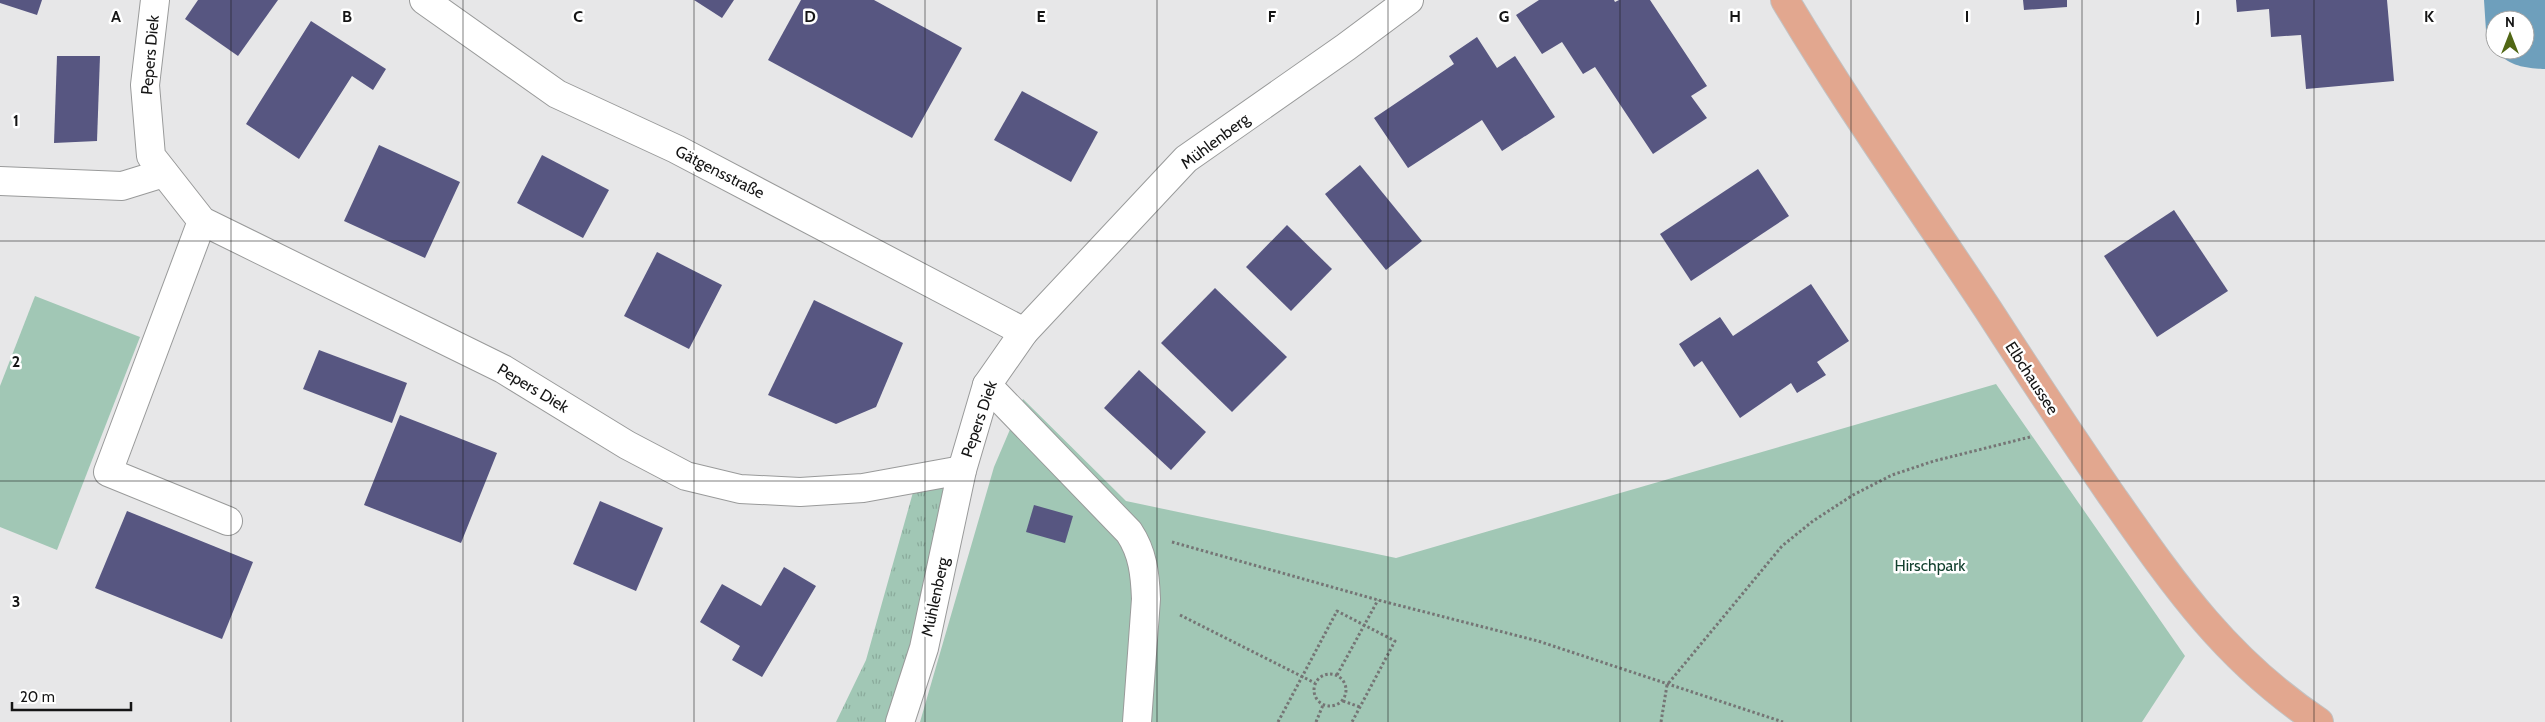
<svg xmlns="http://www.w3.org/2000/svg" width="2545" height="722" viewBox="0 0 2545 722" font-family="Cabin,sans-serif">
	<defs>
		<pattern id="grass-tufts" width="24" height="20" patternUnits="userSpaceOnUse" patternTransform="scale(1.25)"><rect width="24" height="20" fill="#a1c7b5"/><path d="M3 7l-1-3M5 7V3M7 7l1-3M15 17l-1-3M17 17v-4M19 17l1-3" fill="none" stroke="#8aaa9b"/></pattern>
	</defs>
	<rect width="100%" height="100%" fill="#e7e7e8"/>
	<polygon fill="url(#grass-tufts)" points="962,470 900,722 836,722 866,660 917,478"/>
	<g fill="#a1c7b5">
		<polygon points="35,296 140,337 57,550 0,527 0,386"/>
		<polygon points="1996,384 2185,656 2142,722 920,722 994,467 1023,399 1126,501 1396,558"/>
	</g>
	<path fill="#6e9fbc" d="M2484 0H2545V69C2526 68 2511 67 2497 52L2495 50H2525V20H2495V49L2486 31Z"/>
	<g fill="#575681">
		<polygon points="0,0 42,0 37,15 0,3"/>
		<polygon points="198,0 278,0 238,56 185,19"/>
		<polygon points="694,0 734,0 722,18"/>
		<polygon points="801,0 874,0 962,48 912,138 768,60"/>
		<polygon points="1539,0 1614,0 1615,2 1619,0 1650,0 1707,86 1691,96 1707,118 1653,154 1595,67 1583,74 1562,42 1542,54 1516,15"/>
		<polygon points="2023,0 2067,0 2067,7 2024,10"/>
		<polygon points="2236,0 2387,0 2394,81 2306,89 2301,35 2271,37 2269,9 2237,12"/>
		<polygon points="311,21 386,69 373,90 352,76 299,159 246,124"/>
		<polygon points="1477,37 1497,68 1515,56 1555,117 1502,151 1482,120 1408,168 1374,118 1454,64 1449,56"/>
		<polygon points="57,56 100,56 97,141 54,143"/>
		<polygon points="1022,91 1098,132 1071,182 994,140"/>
		<polygon points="379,145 460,182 425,258 344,221"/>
		<polygon points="542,155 609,190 583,238 517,203"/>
		<polygon points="1360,165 1422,241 1386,270 1325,194"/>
		<polygon points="1758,169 1789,216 1691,281 1660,234"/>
		<polygon points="2174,210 2228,291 2157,337 2104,256"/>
		<polygon points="1287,225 1332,269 1291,311 1246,267"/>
		<polygon points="657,252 722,285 689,349 624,316"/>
		<polygon points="1811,284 1849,341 1817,362 1826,375 1797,393 1791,383 1740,418 1702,361 1694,367 1679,344 1720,317 1733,336"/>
		<polygon points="1215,288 1287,357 1232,412 1161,343"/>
		<polygon points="814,300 903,343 876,407 836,424 768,395"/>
		<polygon points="319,350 407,383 392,423 303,389"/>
		<polygon points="1139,370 1206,432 1171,470 1104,408"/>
		<polygon points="400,415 497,453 461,543 364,505"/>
		<polygon points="600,501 663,528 636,591 573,564"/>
		<polygon points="1034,505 1073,516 1065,543 1026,532"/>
		<polygon points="127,511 253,562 222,639 95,588"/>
		<polygon points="784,567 816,586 762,677 732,660 740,646 700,622 722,584 761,606"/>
	</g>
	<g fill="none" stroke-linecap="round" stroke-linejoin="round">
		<defs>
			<g id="minor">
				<polyline points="155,0 145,85 151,156 202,221 503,369 627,445 686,476 740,489 800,492 863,488 962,470"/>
				<polyline points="424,0 557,94 676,149 1024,332"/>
				<polyline points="0,181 122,186 164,173"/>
				<polyline points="202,221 108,472 228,521"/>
				<path d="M987 385 1129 532C1143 553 1145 574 1146 599L1137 722"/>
				<polyline points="900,722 924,648 962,470 987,385 1024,332 1186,159 1346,47 1409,0"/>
			</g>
			<path id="major" d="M1785 0C1848 106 1921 208 1989 311 2029 373 2070 435 2112 496 2175 586 2226 660 2319 722"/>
		</defs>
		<use href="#minor" stroke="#999a9a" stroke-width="30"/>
		<use href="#major" stroke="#c2c2c2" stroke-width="30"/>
		<g stroke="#757575" stroke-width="3" stroke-dasharray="2.5 2.5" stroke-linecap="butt">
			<polyline points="1172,542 1378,600 1538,641 1783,722"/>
			<polyline points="1180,615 1315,683"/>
			<circle cx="1330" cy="690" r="16"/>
			<polyline points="1337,675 1378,600"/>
			<polyline points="1343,701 1360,707"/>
			<polyline points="1278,722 1337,611 1395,641 1352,722"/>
			<polyline points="1316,722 1323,705"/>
			<polyline points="1661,722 1667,685 1782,546 1813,521 1853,495 1892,475 1934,461 2030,437"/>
		</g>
		<use href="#minor" stroke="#fff" stroke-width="28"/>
		<use href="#major" stroke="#e2a78f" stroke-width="28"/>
	</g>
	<path fill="none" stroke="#151515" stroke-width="1" stroke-opacity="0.55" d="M231 0V722M463 0V722M694 0V722M925 0V722M1157 0V722M1388 0V722M1620 0V722M1851 0V722M2082 0V722M2314 0V722M0 241H2545M0 481H2545"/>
	<g text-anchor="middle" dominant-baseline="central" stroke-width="5" stroke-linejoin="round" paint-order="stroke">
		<g font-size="16" fill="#151515" stroke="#fff">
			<text transform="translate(150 55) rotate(-85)">Pepers Diek</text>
			<text transform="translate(1215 141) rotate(-37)">Mühlenberg</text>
			<text transform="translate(720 172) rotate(27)">Gätgensstraße</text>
			<text transform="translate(2032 378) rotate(57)">Elbchaussee</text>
			<text transform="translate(533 388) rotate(31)">Pepers Diek</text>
			<text transform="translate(979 419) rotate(-71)">Pepers Diek</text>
			<text transform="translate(935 597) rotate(-78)">Mühlenberg</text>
		</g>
		<g font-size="16" fill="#13412f" stroke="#fff">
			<text x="1930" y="565">Hirschpark</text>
		</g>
	</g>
	<g font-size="16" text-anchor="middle" font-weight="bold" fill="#151515" stroke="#fff" stroke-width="5" stroke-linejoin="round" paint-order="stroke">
		<text x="116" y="22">A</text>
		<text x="347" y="22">B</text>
		<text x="578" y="22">C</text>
		<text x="810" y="22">D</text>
		<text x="1041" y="22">E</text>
		<text x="1272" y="22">F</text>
		<text x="1504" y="22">G</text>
		<text x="1735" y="22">H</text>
		<text x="1967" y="22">I</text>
		<text x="2198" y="22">J</text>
		<text x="2429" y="22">K</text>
		<text x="16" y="126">1</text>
		<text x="16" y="367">2</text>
		<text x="16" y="607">3</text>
	</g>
	<g transform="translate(2510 35)"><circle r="24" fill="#ffffff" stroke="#a1a1a1"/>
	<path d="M0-4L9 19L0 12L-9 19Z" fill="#516715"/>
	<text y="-8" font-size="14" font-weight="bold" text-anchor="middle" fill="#151515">N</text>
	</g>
	<path d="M12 702v8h119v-8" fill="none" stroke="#151515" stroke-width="2.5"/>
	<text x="20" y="702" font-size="15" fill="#151515" stroke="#ffffff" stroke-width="4" paint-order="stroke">20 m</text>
</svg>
